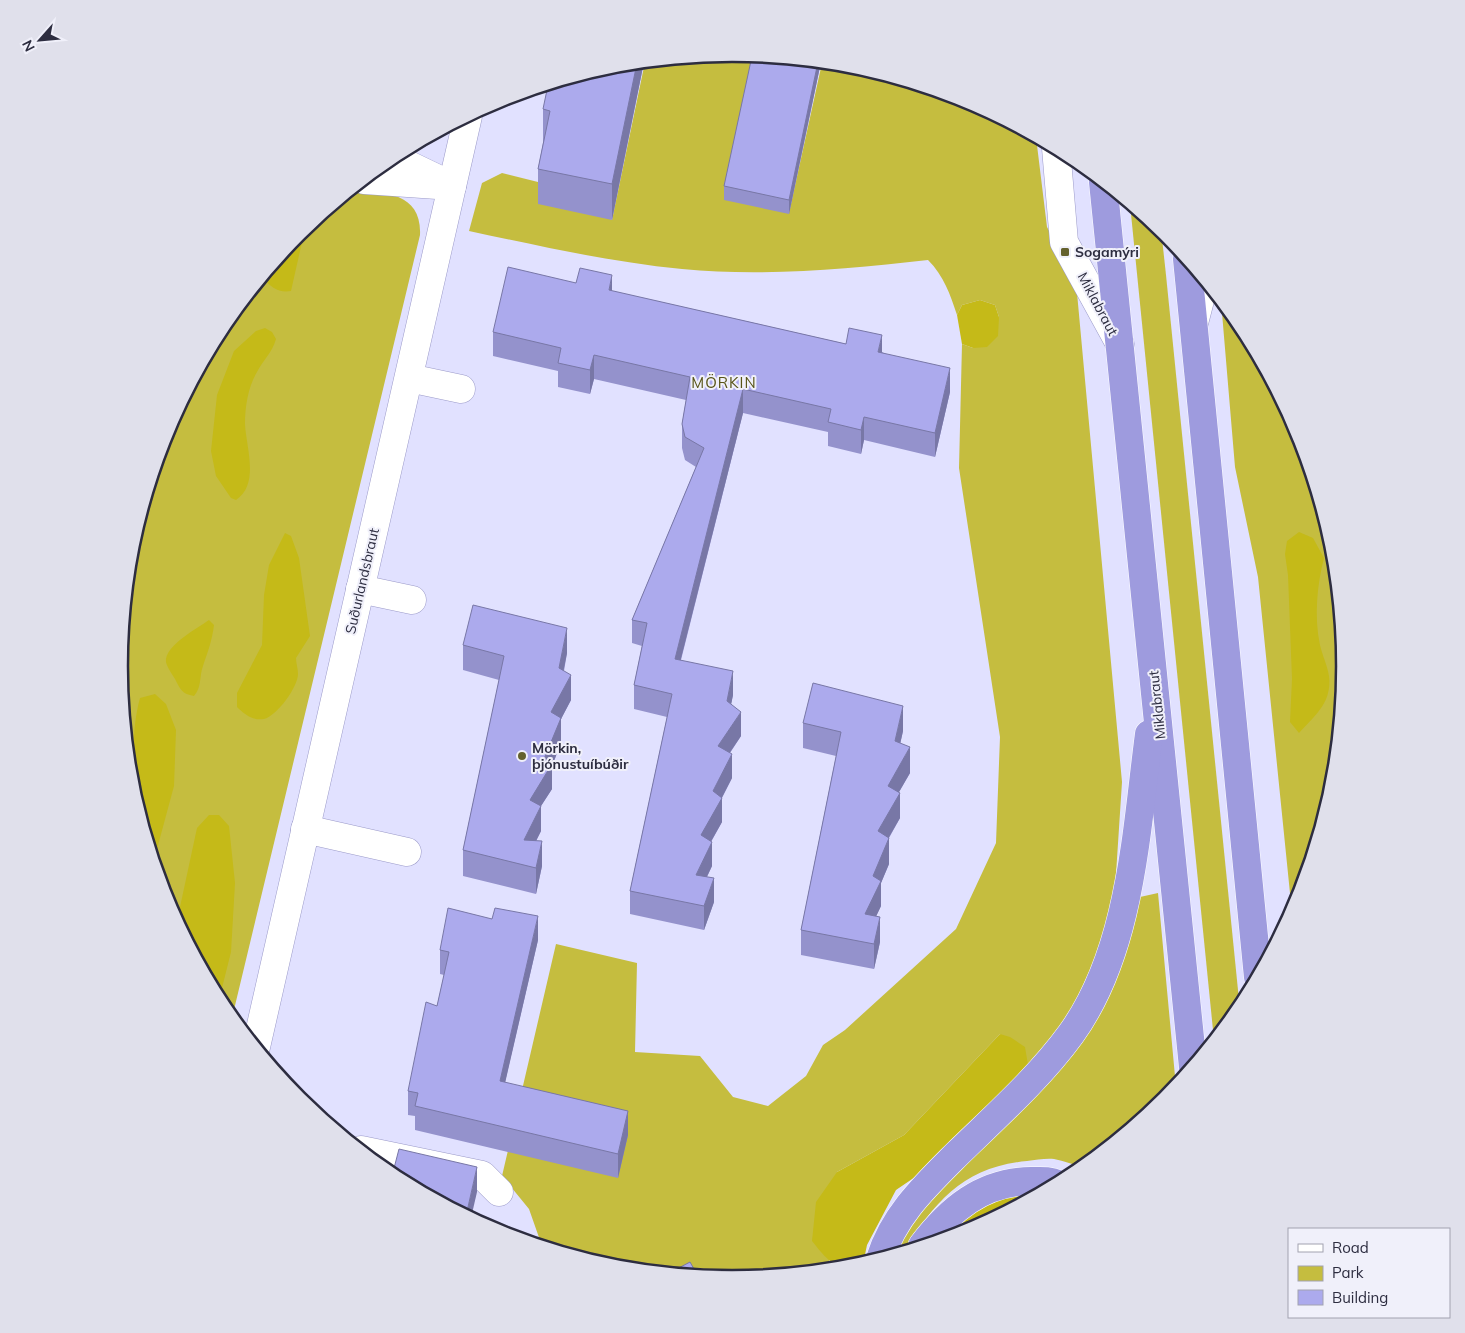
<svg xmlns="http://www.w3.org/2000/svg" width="1465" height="1333" viewBox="0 0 1465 1333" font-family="Mulish,sans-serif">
	<rect width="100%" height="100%" fill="#e1e1ff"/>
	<g fill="#c5bd3f">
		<path d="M733 54 755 56 724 199 789 213 822 63 852 66 967 101 1036 137 1047 227 1076 282 1122 782 1113 920 1068 1018 1028 1065 1000 1034 904 1135 837 1172 829 1262 848 1268 732 1279 613 1267 542 1246 529 1209 502 1176 556 944 637 963 635 1052 700 1056 733 1097 768 1106 806 1076 823 1045 845 1030 956 929 996 843 1000 737 959 468 962 344 973 348 999 317 995 305 980 300 962 305 957 315C950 294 944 276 928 260 846 269 764 277 682 269 610 262 539 246 469 231L482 183 502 173 542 183 612 220 645 62Z"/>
		<path d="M356 187C387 193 422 194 420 235L232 1018 223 1007 166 901 131 786 120 666 128 587 152 479 167 432 223 326 299 233Z"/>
		<polygon points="1130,204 1161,229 1166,275 1240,1010 1214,1040"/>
		<polygon points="1221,301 1242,326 1299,432 1334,547 1345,667 1333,786 1298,901 1292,913 1258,577 1235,467"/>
		<path d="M1158 893 1176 1087 1166 1100 1084 1167C1074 1165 1064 1161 1054 1159 1046 1158 1036 1160 1027 1161 965 1167 935 1200 904 1252L891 1256 919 1206 985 1144 1074 1053 1124 957 1140 897Z"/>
	</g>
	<g fill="#c5ba18">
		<path d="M301 232 302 242 291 291C278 293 271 287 263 278Z"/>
		<polygon points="980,300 995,305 999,317 998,336 987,347 973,348 962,344 957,315 962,305"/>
		<path d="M265 328 272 332 276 339C272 353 263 360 257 372 248 387 245 407 245 424 246 447 260 484 236 500L231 498 216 476 211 451 217 395 234 351 256 331Z"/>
		<path d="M1299 532 1313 538 1324 558C1317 585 1314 617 1320 645 1324 662 1333 675 1328 693 1325 708 1309 722 1299 733L1290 722 1292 679 1288 575 1285 554 1287 541Z"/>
		<path d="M285 533 291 536 299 558 310 636 296 658C296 663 298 669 298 674 298 687 277 716 264 719 253 721 244 714 237 707V693L262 645 264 595 269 565Z"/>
		<path d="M209 620 214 625C212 641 208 651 203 666 199 677 202 687 194 696 182 694 180 689 175 679 172 674 167 667 166 662 164 646 198 628 209 620Z"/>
		<path d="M155 694 166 704 176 730 174 786 157 849 150 848C136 802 127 745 140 698Z"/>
		<polygon points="209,815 219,815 229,826 235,883 231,952 219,1000 177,921 197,828"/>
		<path d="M1000 1034 1010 1037 1025 1047 1028 1065 1007 1089 918 1175 896 1190 867 1245 863 1264C836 1272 828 1261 812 1241L816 1202 837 1172 904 1135Z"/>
		<path d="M1019 1193 1029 1199 967 1233 949 1238C965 1213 992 1202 1019 1193Z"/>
	</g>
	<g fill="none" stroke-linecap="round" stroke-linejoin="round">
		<defs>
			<g id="minor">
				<polyline points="1056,148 1064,242 1120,344"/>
				<polyline points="392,157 440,180"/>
				<polyline points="364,180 452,186"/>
				<polyline points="1194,323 1205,281"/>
				<polyline points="409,378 461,389"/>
				<polyline points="360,589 412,600"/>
				<polyline points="305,829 407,852"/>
				<polyline points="256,1047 468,116"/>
				<polyline points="361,1150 482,1175 499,1192"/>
			</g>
			<g id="highway">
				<polyline points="1103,182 1193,1067"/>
				<polyline points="1187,259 1258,977"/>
				<path d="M922 1246C950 1209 982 1182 1031 1181 1041 1181 1049 1180 1058 1184"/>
				<path d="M880 1259C894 1215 925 1186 957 1154 996 1116 1039 1078 1071 1034 1131 951 1136 832 1149 734"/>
			</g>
		</defs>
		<use href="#minor" stroke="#9b9ac9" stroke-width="29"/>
		<use href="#highway" stroke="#fff" stroke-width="29"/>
		<use href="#minor" stroke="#fff" stroke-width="28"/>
		<use href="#highway" stroke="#9e9bde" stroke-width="28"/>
	</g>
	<g fill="#9492cc">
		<polygon points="644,62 612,220 538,204 538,169 543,143 543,109 613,65"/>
		<polygon points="821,62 789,214 724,200 724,186"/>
		<polygon points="612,291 882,352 950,392 935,457 864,440 861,454 828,446 828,432 743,413 681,660 733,695 731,704 741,736 730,753 732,778 722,798 722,822 711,842 712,866 707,877 714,902 704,930 630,914 630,891 667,717 634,709 634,685 642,646 632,643 632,620 696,467 685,460 682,448 682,424 686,400 594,379 590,394 558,387 558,371 493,356 493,332"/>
		<polygon points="463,645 567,653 564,671 571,700 561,719 561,743 552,766 552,789 541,806 541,831 536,841 542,866 536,894 463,876 463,850 499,680 463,670"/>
		<polygon points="803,723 903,731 900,744 910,773 899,792 900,818 889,838 889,864 881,883 881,906 876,916 880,942 874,969 801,955 801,930 836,756 803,748"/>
		<polygon points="538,940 505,1082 628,1135 618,1178 415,1130 415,1116 408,1115 408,1091 437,1006 444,975 440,974 440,950"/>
	</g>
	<g fill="#7877a6">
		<polygon points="644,62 612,220 612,184 637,63"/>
		<polygon points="818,62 821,62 789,214 789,200"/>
		<polygon points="612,275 612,299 609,290"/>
		<polygon points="882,335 882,359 878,352"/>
		<polygon points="594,355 594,379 590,394 590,370"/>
		<polygon points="950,368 950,392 935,457 935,433"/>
		<polygon points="743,389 743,413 675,682 675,659"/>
		<polygon points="864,417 864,440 861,454 861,430"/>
		<polygon points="567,628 567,653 559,693 559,668"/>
		<polygon points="733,671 733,695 727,725 727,701"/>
		<polygon points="571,675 571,700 561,719 561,743 552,766 552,789 541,806 541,831 524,865 524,840 530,800 544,759 551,712"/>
		<polygon points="903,706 903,731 895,767 895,741"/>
		<polygon points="741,712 741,736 718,770 718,746"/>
		<polygon points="910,747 910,773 888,811 888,786"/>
		<polygon points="732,754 732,778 718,805 722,798 722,822 701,859 701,835 713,791"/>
		<polygon points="900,793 900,818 878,856 878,831"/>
		<polygon points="889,838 889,864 881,883 881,906 865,940 865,914 873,876"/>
		<polygon points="542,841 542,866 536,894 536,868"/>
		<polygon points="712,842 712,866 696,899 696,875"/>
		<polygon points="714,878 714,902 704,930 704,906"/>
		<polygon points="538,916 538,940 500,1105 500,1081"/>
		<polygon points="880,917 880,942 874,969 874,944"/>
		<polygon points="628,1111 628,1135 618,1178 618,1154"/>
		<polygon points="477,1167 477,1192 471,1218 466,1216"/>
	</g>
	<g fill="#acaaed" stroke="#7877a6">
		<polygon points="752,56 818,62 789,200 724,186"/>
		<polygon points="637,63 612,184 538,169 550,111 543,109 548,85 613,65"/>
		<polygon points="508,267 576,283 580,268 612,275 609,290 846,344 849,328 882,335 878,352 950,368 935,433 864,417 861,430 828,422 831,409 743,389 675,659 733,671 727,701 741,712 718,746 732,754 713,791 722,798 701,835 712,842 696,875 714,878 704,906 630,891 672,694 634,685 647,623 632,620 704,448 685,437 682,424 690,377 594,355 590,370 558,363 561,348 493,332"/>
		<polygon points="473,605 567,628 559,668 571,675 551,712 561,718 544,759 552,764 530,800 541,806 524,840 542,841 536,868 463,850 504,656 463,645"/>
		<polygon points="813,683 903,706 895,741 910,747 888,786 900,793 878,831 889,838 873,876 881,881 865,914 880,917 874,944 801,930 841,732 803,723"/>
		<polygon points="448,908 492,919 495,908 538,916 500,1081 628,1111 618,1154 415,1106 418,1093 408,1091 426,1002 437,1006 449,952 440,950"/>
		<polygon points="399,1149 477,1167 466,1216 392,1176"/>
		<polygon points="690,1262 698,1276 669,1273"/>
	</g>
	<g fill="#64612d" stroke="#f0f0fa" stroke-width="2">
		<rect x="1060" y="247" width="10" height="10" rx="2.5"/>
		<circle cx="522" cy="756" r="5"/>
	</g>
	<g text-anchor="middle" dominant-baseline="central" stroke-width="4" stroke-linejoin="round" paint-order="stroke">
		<g font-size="14" font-weight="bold" fill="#2d2d40" stroke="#f0f0fa" text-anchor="start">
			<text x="1075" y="252">Sogamýri</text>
			<text x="532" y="748">Mörkin,<tspan x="532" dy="16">þjónustuíbúðir</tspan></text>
		</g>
		<g font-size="14" fill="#2d2d40" stroke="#f0f0fa">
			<text transform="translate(1098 304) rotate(62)">Miklabraut</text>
			<text transform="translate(362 581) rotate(-77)">Suðurlandsbraut</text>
			<text transform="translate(1157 705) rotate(-96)">Miklabraut</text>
		</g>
		<g font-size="15" letter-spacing="1" fill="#585417" stroke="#f0f0fa">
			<text x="724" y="382">MÖRKIN</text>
		</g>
	</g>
	<path d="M0 0H1465V1333H0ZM128 666a604 604 0 1 1 1208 0a604 604 0 1 1-1208 0Z" fill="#e0e0eb" fill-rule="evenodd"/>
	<path fill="none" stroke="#2d2d40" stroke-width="2.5" d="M128 666a604 604 0 1 1 1208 0a604 604 0 1 1-1208 0Z"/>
	<rect x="1288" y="1228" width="162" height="90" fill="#f0f0fa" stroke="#a2a2b0"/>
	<rect x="1298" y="1244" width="25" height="8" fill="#ffffff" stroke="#a2a2b0"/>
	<text x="1332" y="1253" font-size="15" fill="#2d2d40">Road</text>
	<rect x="1298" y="1266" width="25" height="15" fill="#c5bd3f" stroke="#a2a2b0"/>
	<text x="1332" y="1278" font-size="15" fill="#2d2d40">Park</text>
	<rect x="1298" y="1290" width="25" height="15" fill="#acaaed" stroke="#a2a2b0"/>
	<text x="1332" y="1303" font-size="15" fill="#2d2d40">Building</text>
	<g transform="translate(40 40) rotate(243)" stroke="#f0f0fa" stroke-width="4" paint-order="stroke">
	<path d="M0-4L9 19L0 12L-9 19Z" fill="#2d2d40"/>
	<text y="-8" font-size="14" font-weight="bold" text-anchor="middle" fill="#2d2d40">N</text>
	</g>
</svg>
